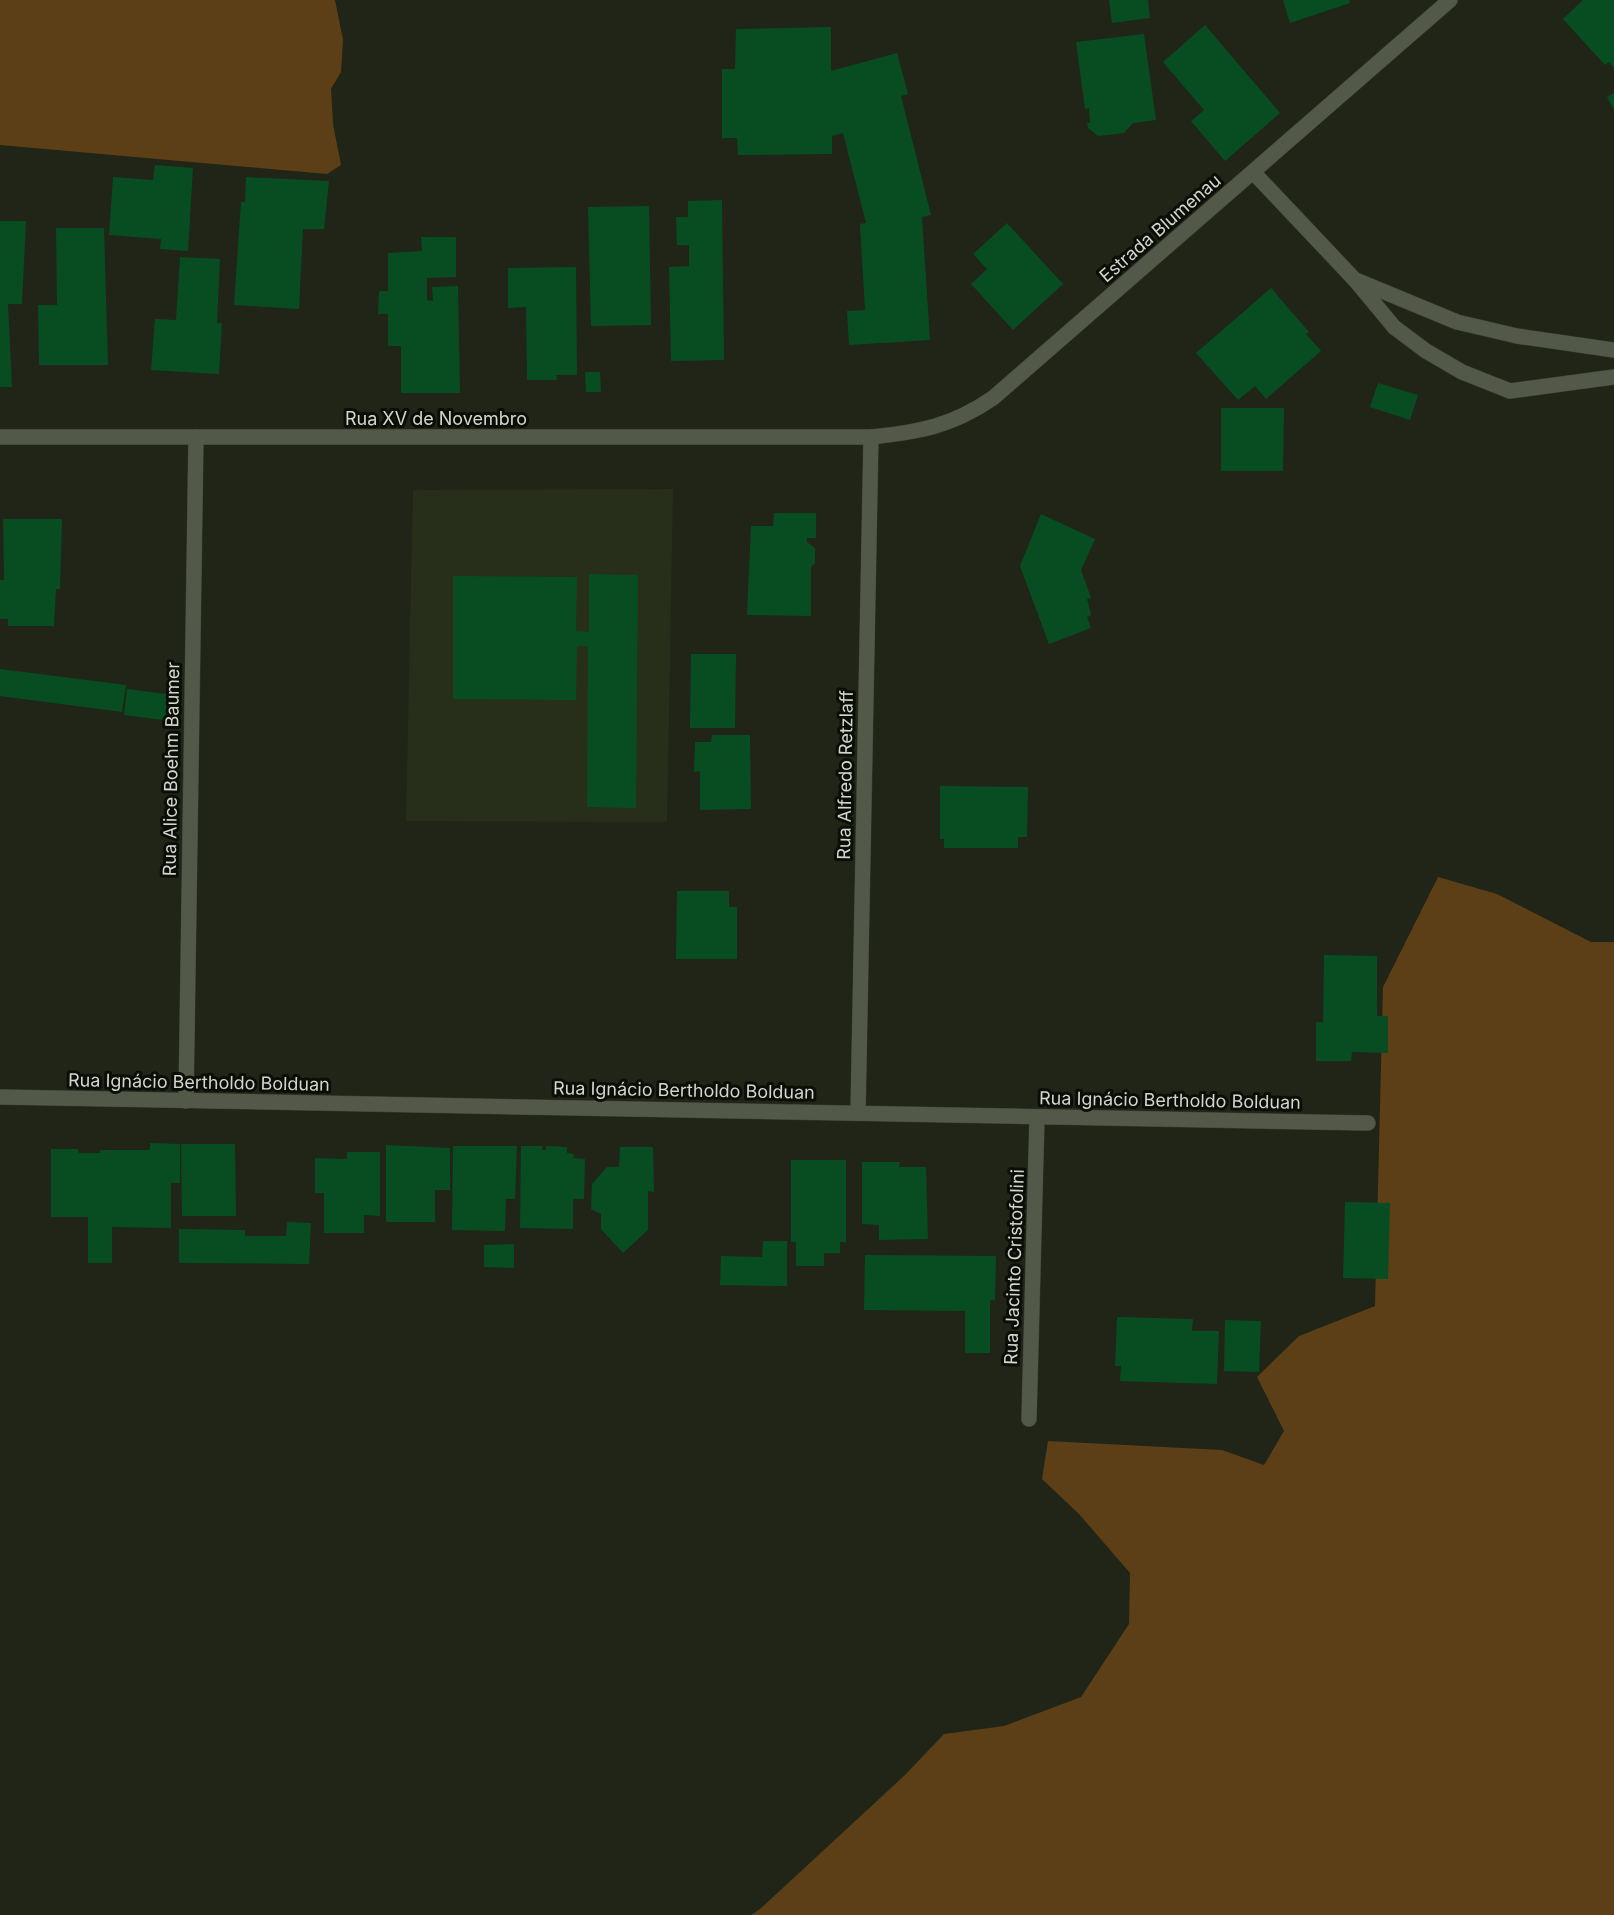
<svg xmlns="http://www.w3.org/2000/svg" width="1614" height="1915" viewBox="0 0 1614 1915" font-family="Inter,sans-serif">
	<rect width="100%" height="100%" fill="#202517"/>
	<polygon fill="#272f1a" points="673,489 667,822 406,821 413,490"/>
	<g fill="#5c3f16">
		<polygon points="0,0 335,0 343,40 341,72 331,89 333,124 341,165 327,174 0,145"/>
		<polygon points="1438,877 1497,894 1591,942 1614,942 1614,1915 751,1915 760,1909 905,1775 944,1734 1004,1726 1081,1697 1129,1624 1130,1573 1079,1514 1042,1479 1048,1441 1222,1450 1264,1465 1284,1431 1257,1377 1299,1336 1375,1306 1383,987"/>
	</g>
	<g fill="#084d22">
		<polygon points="1109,0 1148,0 1150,18 1112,23"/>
		<polygon points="1283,0 1349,0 1350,3 1290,23"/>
		<polygon points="1583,0 1614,0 1614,68 1609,62 1605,65 1563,19"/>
		<polygon points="1205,25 1280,113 1225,161 1191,121 1204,110 1163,62"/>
		<polygon points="831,27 831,71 897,53 908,94 901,96 931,215 922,217 930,340 849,345 847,311 865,310 860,224 866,223 843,133 832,136 832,154 738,155 737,138 722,138 722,69 735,69 736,29"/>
		<polygon points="1144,34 1156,120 1133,123 1124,133 1098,136 1088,128 1087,123 1090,123 1089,108 1085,109 1076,42"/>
		<polygon points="1614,93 1614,110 1607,97"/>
		<polygon points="155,165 193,168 188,251 160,249 161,239 109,235 113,177 153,180"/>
		<polygon points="246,177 329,181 324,229 303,229 299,309 234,305 241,202 245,202"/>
		<polygon points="722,200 724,360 671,361 669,267 689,266 689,245 677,245 676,217 688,217 688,201"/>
		<polygon points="649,206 651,325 591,326 588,207"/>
		<polygon points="0,221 26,221 22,304 8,304 12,387 0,387"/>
		<polygon points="1007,223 1063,284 1013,330 971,284 987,269 973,254"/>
		<polygon points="56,228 104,228 108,365 39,365 38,305 57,305"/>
		<polygon points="421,237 456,237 456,277 427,278 427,300 433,301 432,287 458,286 460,393 401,393 401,346 388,346 388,314 378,314 379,291 388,291 388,253 422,251"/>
		<polygon points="180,257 220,259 217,323 222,323 219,374 151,370 155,319 176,320"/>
		<polygon points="576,267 577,375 556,375 557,380 527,380 526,307 508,308 508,268"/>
		<polygon points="1271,288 1309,332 1306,334 1321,351 1266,399 1255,386 1238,400 1196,353"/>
		<polygon points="585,372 600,372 601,392 586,392"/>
		<polygon points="1378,383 1418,395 1410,420 1370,407"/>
		<polygon points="1221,408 1284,408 1283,471 1221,471"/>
		<polygon points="774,513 816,513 816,538 807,538 807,542 815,548 815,563 811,567 811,616 747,615 751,526 773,526"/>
		<polygon points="1041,514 1095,539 1081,570 1091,598 1087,599 1091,615 1087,617 1091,628 1049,644 1020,566"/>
		<polygon points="3,519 62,519 60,589 56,589 54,626 8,626 8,619 0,619 0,580 4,580"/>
		<polygon points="589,574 638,575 636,808 587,807 588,646 577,646 576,700 453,699 453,576 577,577 576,631 589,632"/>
		<polygon points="691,654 736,654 735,728 690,728"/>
		<polygon points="0,669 126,685 122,712 0,696"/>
		<polygon points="127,689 174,695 171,721 124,715"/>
		<polygon points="712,735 750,735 751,809 700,810 700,771 694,772 695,742 711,742"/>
		<polygon points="940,786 1028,787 1027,837 1018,837 1018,848 944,848 944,839 940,839"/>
		<polygon points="677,891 729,891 729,907 737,907 737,959 676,959"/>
		<polygon points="1324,955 1377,956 1377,1016 1388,1016 1388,1053 1352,1052 1351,1061 1316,1061 1316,1022 1323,1022"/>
		<polygon points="150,1143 180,1144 180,1183 171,1183 171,1228 112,1227 112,1263 88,1263 88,1217 51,1217 51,1149 78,1149 79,1153 100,1153 100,1150 150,1150"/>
		<polygon points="181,1144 235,1144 236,1216 182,1216"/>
		<polygon points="386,1145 450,1148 450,1190 435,1190 435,1222 386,1222"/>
		<polygon points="453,1146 517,1146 515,1199 506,1199 505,1231 452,1230"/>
		<polygon points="521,1146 542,1146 542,1150 546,1150 546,1146 567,1147 567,1153 574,1154 573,1158 585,1159 584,1199 573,1199 573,1229 520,1228"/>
		<polygon points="620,1147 653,1147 654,1192 648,1191 648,1230 623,1253 601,1229 601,1214 591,1209 592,1184 607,1167 619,1167"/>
		<polygon points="347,1152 380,1152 380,1216 364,1215 364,1233 324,1233 324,1193 315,1193 315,1158 347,1159"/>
		<polygon points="791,1160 846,1160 846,1242 840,1242 840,1253 824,1253 824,1266 796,1266 796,1242 791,1242"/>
		<polygon points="862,1162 900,1162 899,1167 926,1167 928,1239 879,1240 879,1225 862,1224"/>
		<polygon points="1345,1202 1390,1203 1388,1279 1343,1278"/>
		<polygon points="287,1222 311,1223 309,1264 179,1263 179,1229 245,1230 245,1236 286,1236"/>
		<polygon points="763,1241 787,1241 787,1286 720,1285 721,1256 762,1257"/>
		<polygon points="514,1244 514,1268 484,1267 484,1245"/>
		<polygon points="865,1255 996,1256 995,1300 990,1300 990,1353 965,1353 965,1311 864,1310"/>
		<polygon points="1117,1317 1193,1319 1192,1331 1219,1331 1217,1384 1120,1381 1121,1366 1115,1366"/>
		<polygon points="1225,1320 1261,1321 1259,1372 1224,1371"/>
	</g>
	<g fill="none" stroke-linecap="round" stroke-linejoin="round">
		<defs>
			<g id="minor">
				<polyline points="1254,173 1355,280 1394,327 1426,351 1462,372 1510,391 1614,377"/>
				<polyline points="1358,281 1457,322 1517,336 1614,350"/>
				<path d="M0 437H871C920 432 952 426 993 398L1450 0"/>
				<polyline points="0,1097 1368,1123"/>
				<polyline points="186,1101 196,437"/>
				<polyline points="858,1113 871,437"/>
				<polyline points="1029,1419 1037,1117"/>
			</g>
		</defs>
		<use href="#minor" stroke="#3a3e33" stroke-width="16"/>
		<use href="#minor" stroke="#535949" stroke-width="15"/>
	</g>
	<g text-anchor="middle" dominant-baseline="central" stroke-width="6" stroke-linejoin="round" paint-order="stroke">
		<g font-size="18" fill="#d2d6cd" stroke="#0b0d07">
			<text transform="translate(1160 228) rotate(-41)">Estrada Blumenau</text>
			<text x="436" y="418">Rua XV de Novembro</text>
			<text transform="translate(171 769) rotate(-89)">Rua Alice Boehm Baumer</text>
			<text transform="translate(845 775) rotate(-89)">Rua Alfredo Retzlaff</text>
			<text transform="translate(199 1082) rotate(1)">Rua Ignácio Bertholdo Bolduan</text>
			<text transform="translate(684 1090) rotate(1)">Rua Ignácio Bertholdo Bolduan</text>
			<text transform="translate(1170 1100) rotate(1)">Rua Ignácio Bertholdo Bolduan</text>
			<text transform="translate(1014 1267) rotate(-88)">Rua Jacinto Cristofolini</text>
		</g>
	</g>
</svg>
